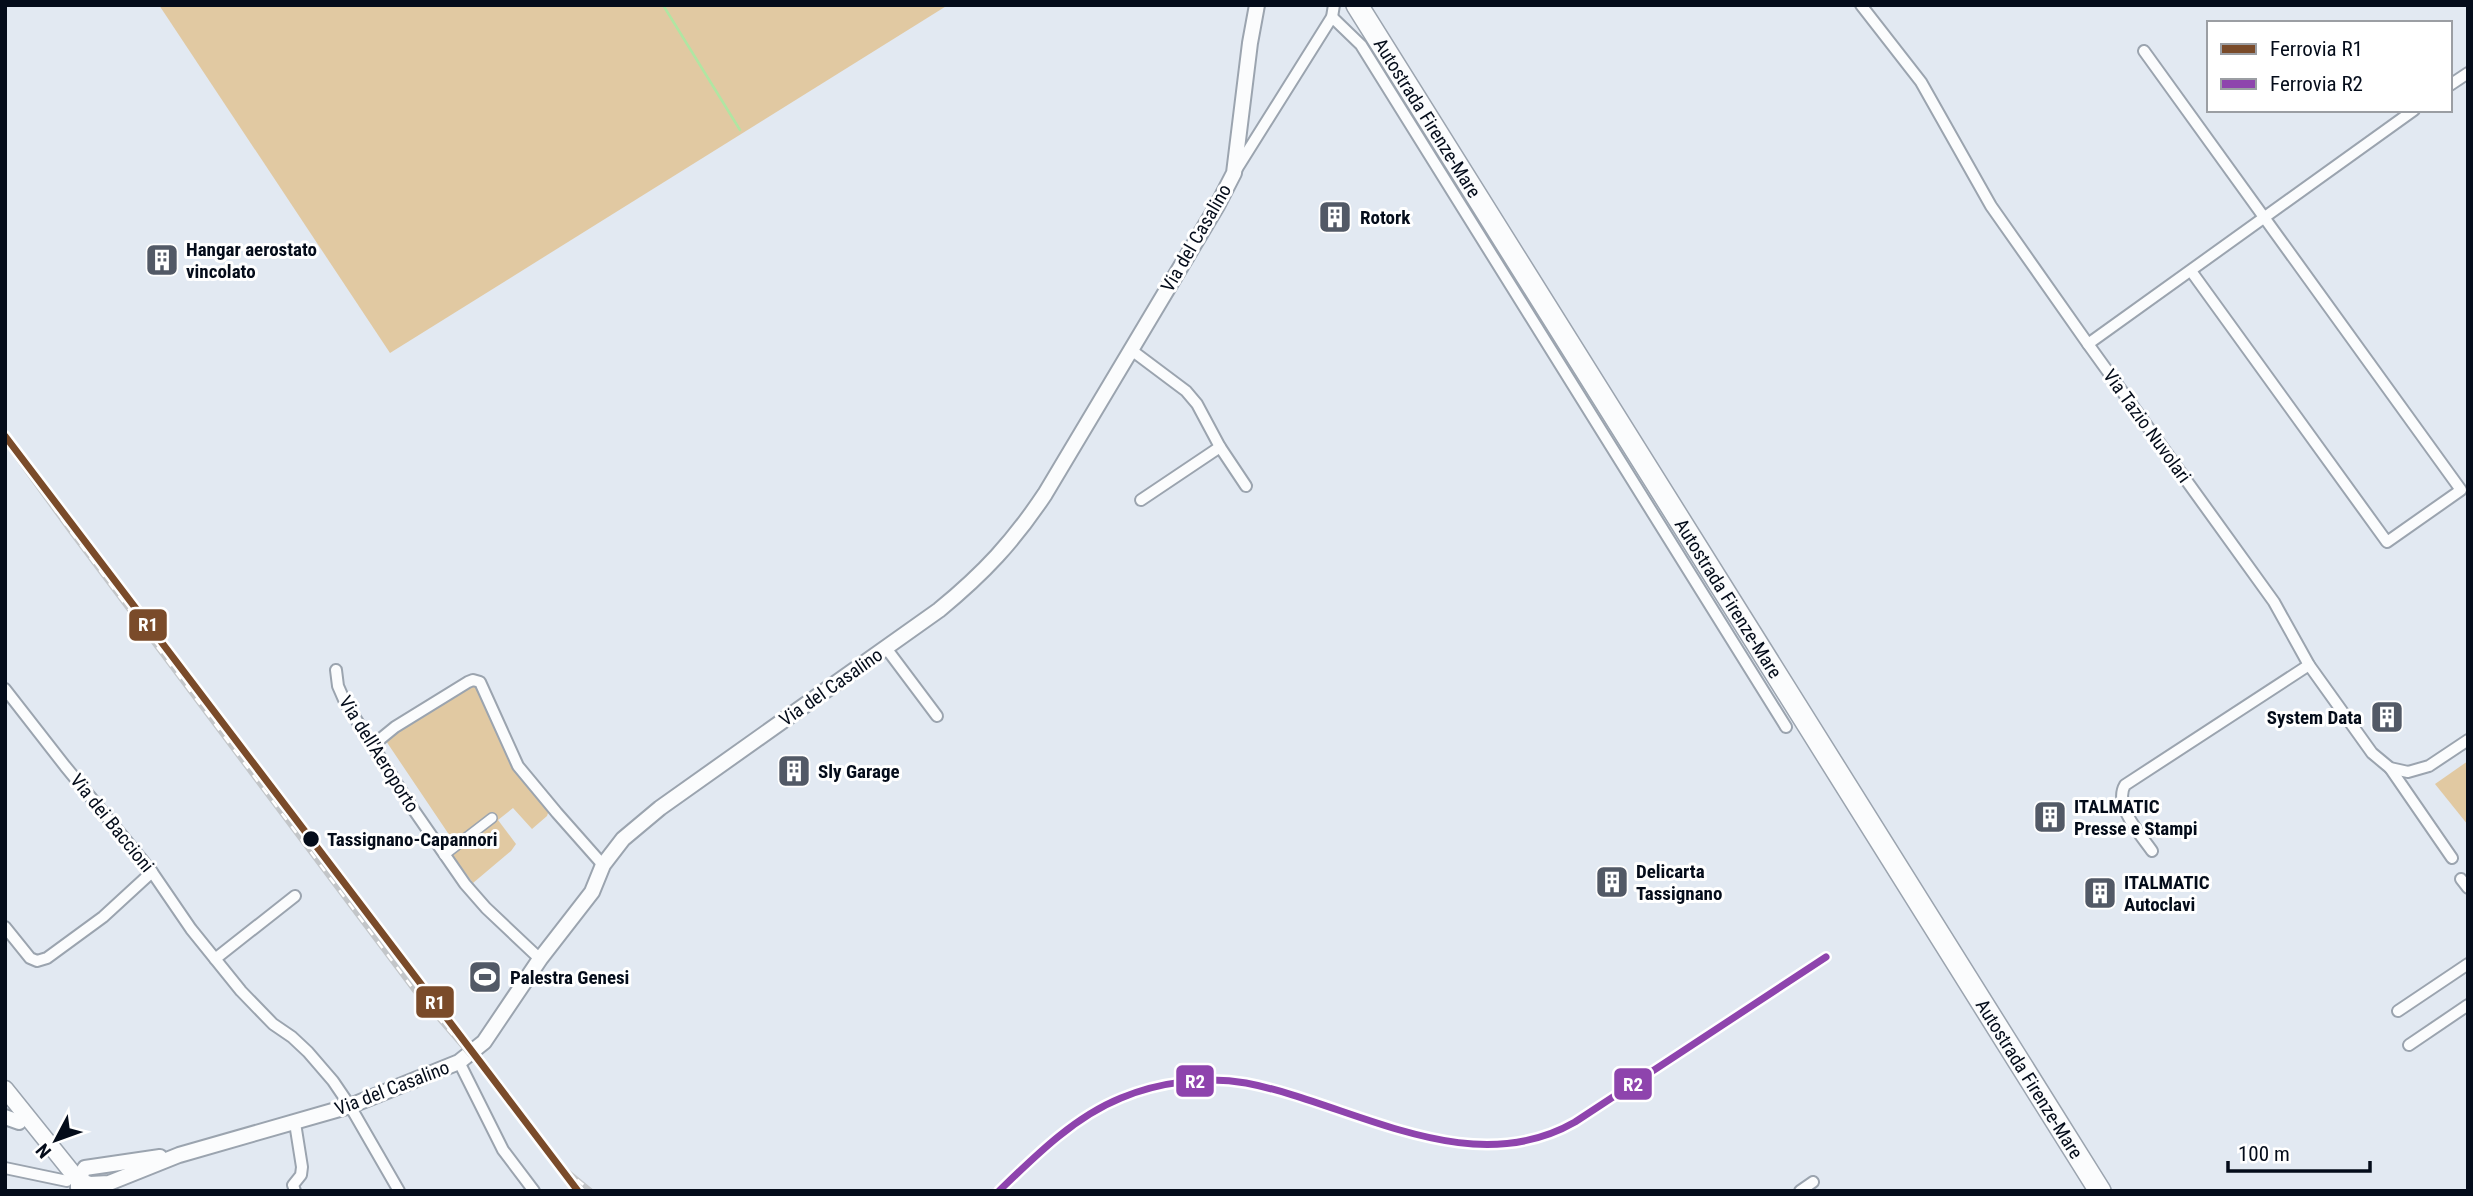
<svg xmlns="http://www.w3.org/2000/svg" width="2473" height="1196" viewBox="0 0 2473 1196" font-family="'Roboto Condensed',sans-serif">
	<rect width="100%" height="100%" fill="#e2e9f2"/>
	<g fill="#e1c9a2">
		<polygon points="159,5 948,5 390,353"/>
		<polygon points="476,684 516,769 550,807 547,816 532,829 513,808 498,820 516,844 511,851 473,883 453,856 458,848 456,845 384,738 470,685"/>
		<polygon points="2468,761 2468,825 2435,784"/>
	</g>
	<g fill="none" stroke-linecap="round" stroke-linejoin="round">
		<polyline stroke="#b0e6a2" stroke-width="2.5" points="663,5 740,130"/>
		<defs>
			<polyline id="pedestrian" points="444,855 492,818"/>
			<g id="minor">
				<polyline points="1861,5 1921,82 1991,206 2088,344 2274,602 2309,665 2372,753 2390,768 2408,772 2429,766 2468,740"/>
				<polyline points="1332,17 1361,45 1786,727"/>
				<polyline points="2144,51 2461,490 2387,542 2191,271"/>
				<polyline points="2450,85 2468,73"/>
				<polyline points="1236,170 1332,17 1334,5"/>
				<polyline points="2088,344 2414,110"/>
				<polyline points="1130,349 1186,391 1197,404 1220,447 1246,486"/>
				<polyline points="1141,500 1220,447"/>
				<polyline points="886,648 937,716"/>
				<polyline points="336,670 338,686 345,702 411,806 465,884 486,908 540,959"/>
				<polyline points="5,689 65,766 152,872 191,929 241,991 273,1024 292,1037 308,1052 333,1081 350,1106 399,1191"/>
				<polyline points="373,745 395,727 468,682 473,680 480,682 518,766 557,813 603,865"/>
				<polyline points="2390,768 2452,858"/>
				<path d="M2152 851C2141 835 2113 805 2125 785L2309 665"/>
				<polyline points="2461,879 2468,888"/>
				<polyline points="5,927 30,958 37,961 47,958 103,917 152,872"/>
				<polyline points="215,959 295,896"/>
				<polyline points="2398,1011 2468,964"/>
				<polyline points="2409,1045 2468,1005"/>
				<polyline points="459,1062 503,1150 534,1191"/>
				<polyline points="5,1168 67,1181"/>
				<polyline points="295,1191 293,1185 301,1175 302,1167 295,1123"/>
				<polyline points="1800,1191 1813,1182"/>
			</g>
			<g id="tertiary">
				<polyline points="5,1117 19,1122"/>
				<path d="M74 1178 90 1184 109 1183 179 1155 350 1106 459 1062 484 1042 540 959 592 892 603 865 623 839 660 808 939 610C984 573 1013 542 1045 494L1217 206 1234 173 1250 43 1257 5"/>
				<polyline points="78,1188 78,1179 85,1168 160,1157"/>
			</g>
			<polyline id="secondary" points="5,1089 87,1191"/>
			<g id="motorway">
				<path id="s1" d="M1357 5 2100 1191"/>
			</g>
		</defs>
		<use href="#pedestrian" stroke="#9ba4af" stroke-width="12"/>
		<use href="#minor" stroke="#9ba4af" stroke-width="14"/>
		<use href="#tertiary" stroke="#9ba4af" stroke-width="18"/>
		<use href="#secondary" stroke="#9ba4af" stroke-width="19"/>
		<use href="#motorway" stroke="#9ba4af" stroke-width="24"/>
		<use href="#pedestrian" stroke="#fbfcfd" stroke-width="9"/>
		<use href="#minor" stroke="#fbfcfd" stroke-width="10"/>
		<use href="#tertiary" stroke="#fbfcfd" stroke-width="14"/>
		<use href="#secondary" stroke="#fbfcfd" stroke-width="16"/>
		<use href="#motorway" stroke="#fbfcfd" stroke-width="21"/>
		<defs>
			<g id="rail">
				<polyline points="5,441 71,532 414,990 512,1103"/>
				<polyline points="543,1146 568,1172 591,1191"/>
				<path d="M999 1191C1035 1156 1074 1117 1121 1098 1159 1082 1206 1076 1246 1083 1351 1103 1469 1183 1575 1122L1826 957"/>
			</g>
		</defs>
		<use href="#rail" stroke="#c3c6c9" stroke-width="5"/>
		<use href="#rail" stroke="#fff" stroke-width="2.5" stroke-dasharray="8" stroke-linecap="butt"/>
		<defs>
			<polyline id="rail-1" points="5,436 578,1191"/>
			<path id="rail-2" d="M999 1191C1035 1156 1074 1117 1121 1098 1159 1082 1206 1076 1246 1083 1351 1103 1469 1183 1575 1122L1826 957"/>
		</defs>
		<use href="#rail-1" stroke="#fff" stroke-width="12"/>
		<use href="#rail-2" stroke="#fff" stroke-width="12"/>
		<use href="#rail-1" stroke="#7a4b2a" stroke-width="7"/>
		<use href="#rail-2" stroke="#8e44ad" stroke-width="7"/>
	</g>
	<defs>
		<symbol id="building-square" viewBox="-11 -11 22 22"><rect x="-9" y="-9" width="18" height="18" rx="4" fill="#525966" stroke="#fff"/><path d="M-4-6H4V6H1V3H-1V6H-4ZM-2.5-4.3h1.7v1.8h-1.7ZM.8-4.3h1.7v1.8H.8ZM-2.5-1h1.7V.8h-1.7ZM.8-1h1.7V.8H.8Z" fill="#fff"/></symbol>
		<symbol id="stadium-square" viewBox="-11 -11 22 22"><rect x="-9" y="-9" width="18" height="18" rx="4" fill="#525966" stroke="#fff"/><path d="M0-5a6.5 5 0 1 0 0 10a6.5 5 0 1 0 0-10ZM-3.5-1.8h7v3.6h-7Z" fill="#fff"/></symbol>
	</defs>
	<g fill-rule="evenodd">
		<use href="#building-square" x="1316" y="198" width="38" height="38"/>
		<use href="#building-square" x="143" y="241" width="38" height="38"/>
		<use href="#building-square" x="2368" y="698" width="38" height="38"/>
		<use href="#building-square" x="775" y="752" width="38" height="38"/>
		<use href="#building-square" x="2031" y="798" width="38" height="38"/>
		<use href="#building-square" x="1593" y="863" width="38" height="38"/>
		<use href="#building-square" x="2081" y="874" width="38" height="38"/>
		<use href="#stadium-square" x="466" y="958" width="38" height="38"/>
	</g>
	<circle fill="#040c1a" stroke="#fff" stroke-width="2.5" cx="311" cy="839" r="9"/>
	<g text-anchor="middle" dominant-baseline="central" stroke-width="6" stroke-linejoin="round" paint-order="stroke">
		<g font-size="19" fill="#040c1a" stroke="#fff">
			<text stroke="none"><textPath href="#s1" startOffset="133">Autostrada Firenze-Mare</textPath></text>
			<text transform="translate(1196 238) rotate(-60)">Via del Casalino</text>
			<text transform="translate(2147 426) rotate(54)">Via Tazio Nuvolari</text>
			<text stroke="none"><textPath href="#s1" startOffset="700">Autostrada Firenze-Mare</textPath></text>
			<text transform="translate(831 687) rotate(-35)">Via del Casalino</text>
			<text transform="translate(379 754) rotate(58)">Via dell'Aeroporto</text>
			<text transform="translate(112 823) rotate(51)">Via dei Baccioni</text>
			<text stroke="none"><textPath href="#s1" startOffset="1267">Autostrada Firenze-Mare</textPath></text>
			<text transform="translate(392 1088) rotate(-21)">Via del Casalino</text>
		</g>
		<g font-size="19" font-weight="bold" fill="#040c1a" stroke="#fff" text-anchor="start">
			<text x="1360" y="217">Rotork</text>
			<text x="186" y="249">Hangar aerostato<tspan x="186" dy="22">vincolato</tspan></text>
			<text x="2362" y="717" text-anchor="end">System Data</text>
			<text x="818" y="771">Sly Garage</text>
			<text x="2074" y="806">ITALMATIC<tspan x="2074" dy="22">Presse e Stampi</tspan></text>
			<text x="1636" y="871">Delicarta<tspan x="1636" dy="22">Tassignano</tspan></text>
			<text x="2124" y="882">ITALMATIC<tspan x="2124" dy="22">Autoclavi</tspan></text>
			<text x="510" y="977">Palestra Genesi</text>
		</g>
		<g font-size="19" font-weight="bold" fill="#040c1a" stroke="#fff" text-anchor="start">
			<text x="327" y="839">Tassignano-Capannori</text>
		</g>
	</g>
	<g stroke="#fff" stroke-width="2.5">
		<rect x="128" y="608" width="40" height="34" rx="7" fill="#7a4b2a"/>
		<rect x="415" y="985" width="40" height="34" rx="7" fill="#7a4b2a"/>
		<rect x="1175" y="1064" width="40" height="34" rx="7" fill="#8e44ad"/>
		<rect x="1613" y="1067" width="40" height="34" rx="7" fill="#8e44ad"/>
	</g>
	<g font-size="19" text-anchor="middle" font-weight="bold" fill="#fff">
		<text x="148" y="631">R1</text>
		<text x="435" y="1009">R1</text>
		<text x="1195" y="1088">R2</text>
		<text x="1633" y="1091">R2</text>
	</g>
	<rect width="2473" height="1196" fill="none" stroke="#040c1a" stroke-width="14"/>
	<rect x="2207" y="21" width="245" height="91" fill="#ffffff" stroke="#9b9ea3" stroke-width="2"/>
	<rect x="2221" y="44" width="35" height="10" fill="#7a4b2a" stroke="#9b9ea3" stroke-width="2"/>
	<text x="2270" y="56" font-size="21" fill="#040c1a">Ferrovia R1</text>
	<rect x="2221" y="79" width="35" height="10" fill="#8e44ad" stroke="#9b9ea3" stroke-width="2"/>
	<text x="2270" y="91" font-size="21" fill="#040c1a">Ferrovia R2</text>
	<g transform="translate(56 1140) rotate(229)" stroke="#ffffff" stroke-width="5" paint-order="stroke">
	<path d="M0-5L12 26L0 18L-12 26Z" fill="#040c1a"/>
	<text y="-10" font-size="19" font-weight="bold" text-anchor="middle" fill="#040c1a">N</text>
	</g>
	<path d="M2228 1161v10h142v-10" fill="none" stroke="#040c1a" stroke-width="3.5"/>
	<text x="2238" y="1161" font-size="21" fill="#040c1a" stroke="#ffffff" stroke-width="5" paint-order="stroke">100 m</text>
</svg>
